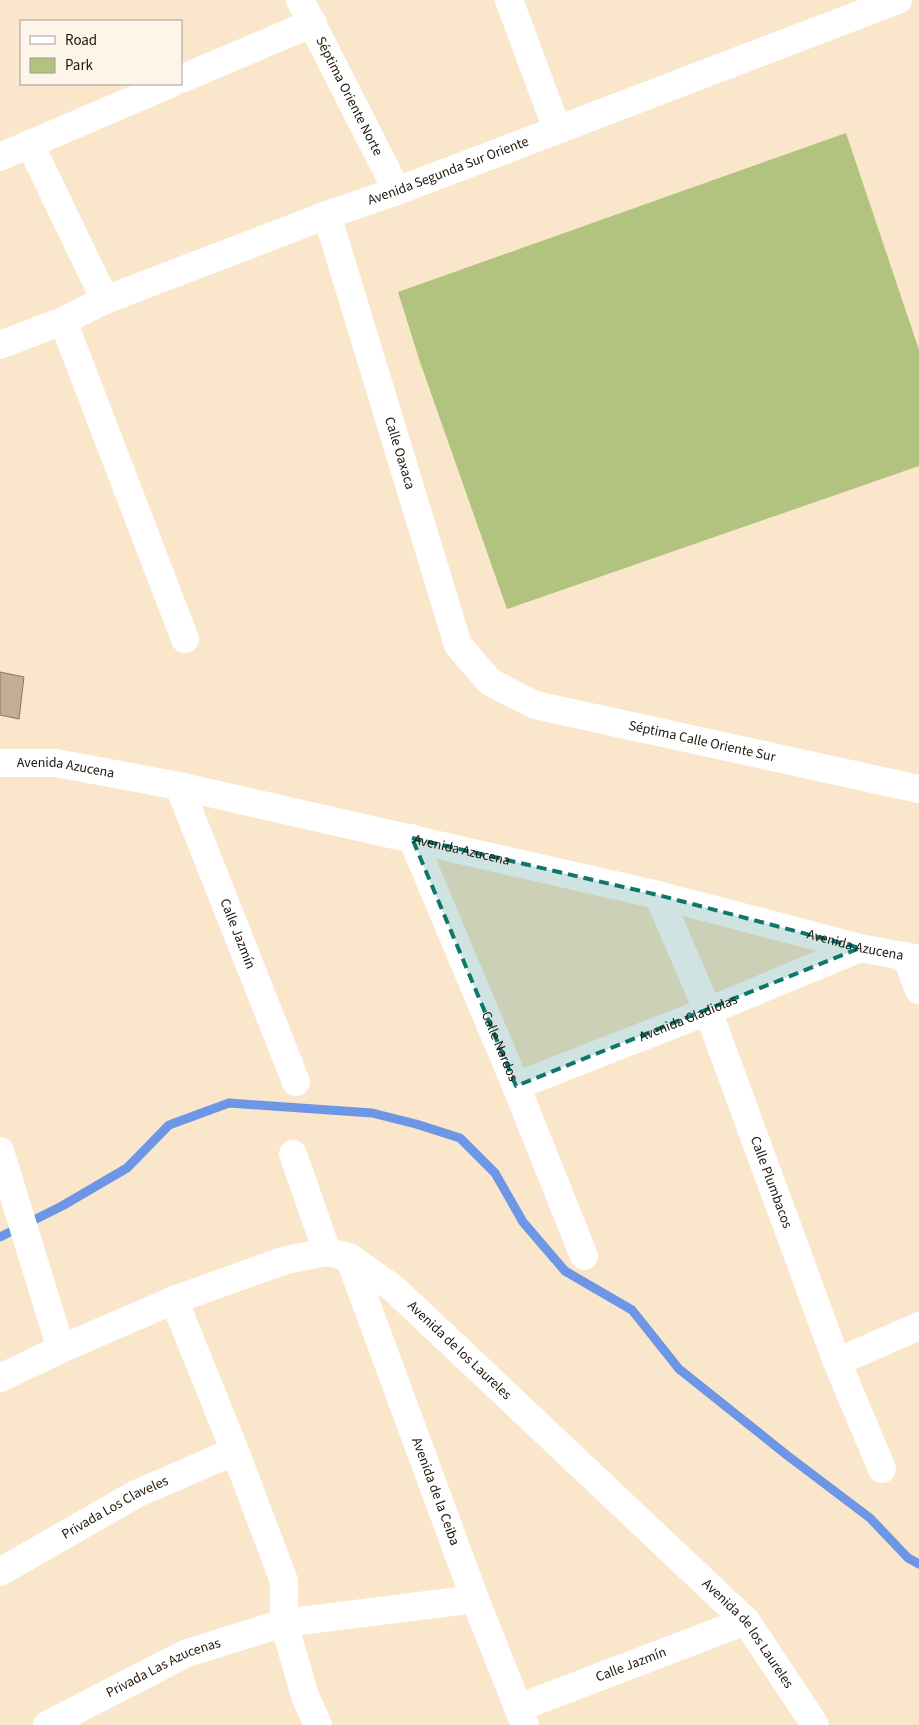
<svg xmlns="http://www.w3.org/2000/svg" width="919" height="1725" viewBox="0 0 919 1725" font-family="'Source Sans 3',sans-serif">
	<rect width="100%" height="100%" fill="#fae6ca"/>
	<polygon fill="#b1c37e" points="846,133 919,350 919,466 507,609 420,362 398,292"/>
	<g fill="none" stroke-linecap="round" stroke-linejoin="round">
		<polyline stroke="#6d96e6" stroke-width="9" points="0,1237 62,1206 127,1168 169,1125 229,1103 372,1113 416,1124 460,1138 495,1173 523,1222 565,1271 632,1310 679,1369 788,1456 870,1518 908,1558 919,1564"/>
	</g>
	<polygon fill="#c2ae94" stroke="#8b785f" points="0,672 24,677 19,719 0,715"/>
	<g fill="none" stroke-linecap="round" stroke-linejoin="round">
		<g stroke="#fff" stroke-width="28">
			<path id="s1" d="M300 0 397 191"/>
			<polyline points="509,0 557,129"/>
			<polyline points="181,79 313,23"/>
			<polyline points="30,144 105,300"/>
			<polyline points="0,157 170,84"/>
			<path id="s2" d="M327 215 458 645 490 682 535 705 919 789"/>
			<polyline points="63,321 185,639"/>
			<path id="s3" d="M0 763H56L179 786 658 895 860 948 919 959"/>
			<path id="s4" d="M179 786 296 1082"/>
			<path id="s5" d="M412 838 516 1086 584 1256"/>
			<path id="s6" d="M658 895 708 1011 837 1362 882 1469"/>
			<polyline points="906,956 919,990"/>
			<path id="s7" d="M516 1086 708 1011 860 948"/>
			<polyline points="0,1151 61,1349"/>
			<polyline points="293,1154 327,1252"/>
			<path id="s8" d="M349 1257 475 1599 525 1725"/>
			<polyline points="174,1300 235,1451 284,1581 284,1623 305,1696 318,1725"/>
			<polyline points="837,1362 919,1326"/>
			<path id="s9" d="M0 1378 61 1349 174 1300 286 1260 327 1252 349 1257 393 1288 746 1621 815 1725"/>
			<path id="s10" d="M0 1572 136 1494 235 1451"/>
			<path id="s11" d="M518 1708 746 1621"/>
			<path id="s12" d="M47 1725 187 1653 284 1623 475 1599"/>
		</g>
		<path stroke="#fff" stroke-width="28" id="s13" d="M0 345 63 321 105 300 327 215 397 191 898 0"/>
	</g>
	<path fill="#0f766e" fill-opacity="0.2" stroke="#0f766e" stroke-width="4" stroke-dasharray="10 6" stroke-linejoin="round" d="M412 838 658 895 860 948 516 1086Z"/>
	<g text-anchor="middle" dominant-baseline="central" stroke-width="4" stroke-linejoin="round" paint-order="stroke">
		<g font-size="14" fill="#1e170d" stroke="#fdf5ea">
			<text stroke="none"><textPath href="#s1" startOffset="108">Séptima Oriente Norte</textPath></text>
			<text stroke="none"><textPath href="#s13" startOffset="481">Avenida Segunda Sur Oriente</textPath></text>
			<text stroke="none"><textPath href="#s2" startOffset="249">Calle Oaxaca</textPath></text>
			<text stroke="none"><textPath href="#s2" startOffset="720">Séptima Calle Oriente Sur</textPath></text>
			<text stroke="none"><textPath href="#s3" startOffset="66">Avenida Azucena</textPath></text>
			<text stroke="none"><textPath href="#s3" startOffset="471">Avenida Azucena</textPath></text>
			<text stroke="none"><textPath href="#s4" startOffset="159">Calle Jazmín</textPath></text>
			<text stroke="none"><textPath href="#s3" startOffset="876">Avenida Azucena</textPath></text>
			<text stroke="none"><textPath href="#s7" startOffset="185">Avenida Gladiolas</textPath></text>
			<text stroke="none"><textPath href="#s5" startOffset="226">Calle Nardos</textPath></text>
			<text stroke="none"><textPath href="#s6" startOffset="309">Calle Plumbacos</textPath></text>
			<text stroke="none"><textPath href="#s9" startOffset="519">Avenida de los Laureles</textPath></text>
			<text stroke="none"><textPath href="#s8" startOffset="250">Avenida de la Ceiba</textPath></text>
			<text stroke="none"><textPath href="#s10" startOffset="132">Privada Los Claveles</textPath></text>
			<text stroke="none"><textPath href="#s9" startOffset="924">Avenida de los Laureles</textPath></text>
			<text stroke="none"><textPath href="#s11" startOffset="121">Calle Jazmín</textPath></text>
			<text stroke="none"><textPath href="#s12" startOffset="130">Privada Las Azucenas</textPath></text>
		</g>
	</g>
	<rect x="20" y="20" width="162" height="65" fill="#fdf5ea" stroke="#a49c92"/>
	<rect x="30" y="36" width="25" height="8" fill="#ffffff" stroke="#a49c92"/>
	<text x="65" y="45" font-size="15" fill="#1e170d">Road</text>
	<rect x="30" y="58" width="25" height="15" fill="#b1c37e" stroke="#a49c92"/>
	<text x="65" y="70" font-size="15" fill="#1e170d">Park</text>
</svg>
